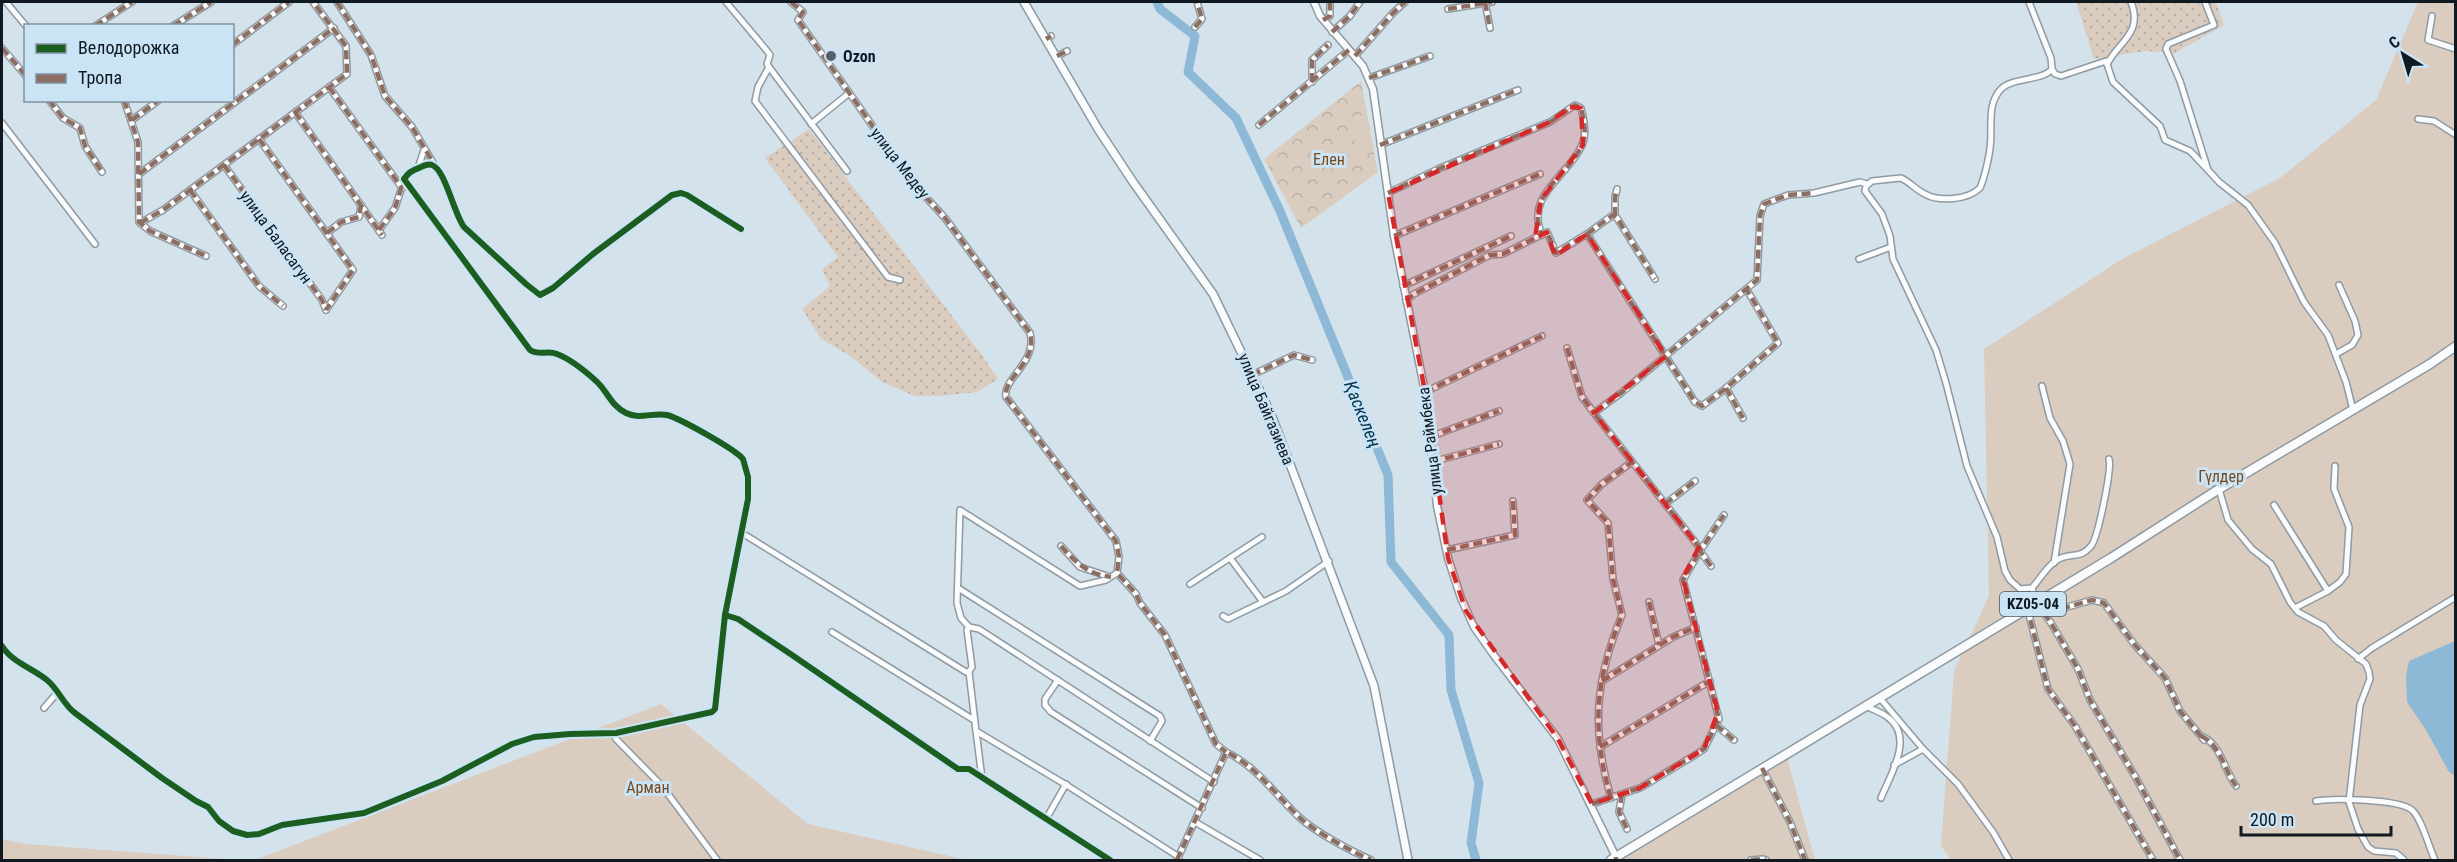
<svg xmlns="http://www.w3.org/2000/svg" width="2457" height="862" viewBox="0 0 2457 862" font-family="'Roboto Condensed',sans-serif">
	<defs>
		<pattern id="grass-dots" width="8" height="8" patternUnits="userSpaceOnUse" patternTransform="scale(1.5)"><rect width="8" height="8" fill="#dbccc0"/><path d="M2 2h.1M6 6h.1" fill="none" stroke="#bbafa5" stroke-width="1.8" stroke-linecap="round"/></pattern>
		<pattern id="park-crowns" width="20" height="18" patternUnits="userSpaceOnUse" patternTransform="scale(1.5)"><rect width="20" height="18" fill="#dbccc0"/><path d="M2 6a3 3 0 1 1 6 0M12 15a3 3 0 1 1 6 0" fill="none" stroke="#bbafa5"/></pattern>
	</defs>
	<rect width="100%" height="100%" fill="#d4e2ec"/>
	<g fill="url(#grass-dots)">
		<polygon points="2076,2 2216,2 2224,25 2175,53 2146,51 2094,59"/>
		<polygon points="809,129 982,355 998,379 977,392 940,396 915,396 882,382 849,355 821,339 802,309 830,286 822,269 838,257 765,158"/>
	</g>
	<polygon fill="url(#park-crowns)" points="1361,81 1378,172 1301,228 1264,159"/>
	<g fill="#dbccc0">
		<polygon points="2418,2 2455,2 2455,860 1951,860 1941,846 1954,671 1989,596 1984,349 2122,259 2280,178 2376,100"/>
		<polygon points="1367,115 1371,146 1356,148 1351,117"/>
		<polygon points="661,704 808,824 967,860 255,860"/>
		<polygon points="1788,752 1789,765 1815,860 1611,860"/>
		<polygon points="2,839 27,844 237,860 2,860"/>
	</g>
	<polygon fill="#8db9d6" points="2455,641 2455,776 2449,772 2426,730 2407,702 2406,676 2409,661"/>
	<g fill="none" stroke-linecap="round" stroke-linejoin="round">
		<polyline stroke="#8db9d6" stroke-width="9" points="1157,2 1160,9 1195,36 1188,72 1236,118 1280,211 1388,475 1391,562 1449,635 1451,690 1479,783 1471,843 1476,860"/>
		<defs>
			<g id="minor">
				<polyline points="6,2 26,26"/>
				<polyline points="337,2 371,55 385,96 412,127 435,166"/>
				<polyline points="726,2 768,52 770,55 767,64 769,67 847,171"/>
				<path d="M791 2 803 12 798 20 912 182 945 218 1030 333C1038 362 1002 379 1006 397L1116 541 1119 557 1117 573 1136 594 1140 603 1165 635 1216 744 1226 752"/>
				<polyline points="1485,2 1490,28"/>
				<path d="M2029 2 2051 58 2052 69C2043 81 2013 77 2001 89 1986 105 1993 128 1990 148 1989 158 1984 179 1980 188 1968 200 1939 202 1925 194 1916 190 1910 182 1901 178L1872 181 1866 186 1865 191 1882 214 1890 236 1893 259 1936 350 1946 383 1967 466 1997 537 2005 571 2010 580 2020 589 2032 588C2040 579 2047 566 2057 560 2070 552 2080 560 2091 546 2098 538 2112 469 2109 459"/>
				<polyline points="2205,2 2214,25 2168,44 2166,49 2180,81 2208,170 2219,182 2248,205 2275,243 2304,302 2328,335 2346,382 2353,410"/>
				<polyline points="1448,9 1492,2"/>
				<polyline points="2432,16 2428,40 2456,49"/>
				<polyline points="1323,20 1330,16 1330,2"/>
				<polyline points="95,26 132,2"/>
				<polyline points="173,26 211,2"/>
				<polyline points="1195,27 1202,19 1197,2"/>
				<polyline points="1332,32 1350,16 1360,2"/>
				<polyline points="1046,39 1051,36"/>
				<polyline points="232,45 289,2"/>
				<polyline points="2,48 26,76"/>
				<polyline points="1057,56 1067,51"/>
				<polyline points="1355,56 1393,13 1405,2"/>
				<path d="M2107 64C2120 40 2143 33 2131 2"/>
				<polyline points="769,67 758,87 755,101 888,277 900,280"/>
				<polyline points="2052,69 2055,74 2061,76 2106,61 2113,82 2160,126 2165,140 2190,151 2207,169"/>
				<polyline points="1369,78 1430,56"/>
				<polyline points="1312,82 1312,60 1328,45"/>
				<polyline points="329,87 402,188"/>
				<polyline points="49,100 63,118 80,128 85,146 102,172"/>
				<polyline points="124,100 138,142 139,222 150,231 206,256"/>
				<polyline points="295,112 382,235"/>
				<polyline points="2418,119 2434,121 2456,135"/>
				<polyline points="132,120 159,100"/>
				<polyline points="2,123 95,244"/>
				<polyline points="811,124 848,94"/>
				<polyline points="1259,125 1349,50"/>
				<polyline points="259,139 353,270 326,310"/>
				<polyline points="1380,145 1518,90"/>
				<polyline points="224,165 322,300 326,310"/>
				<polyline points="418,168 424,150"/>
				<polyline points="139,174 334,28"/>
				<polyline points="190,190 259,286 283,306"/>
				<path d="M1388 193 1438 169 1550 122 1575 105 1581 108C1584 119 1587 134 1582 145 1569 176 1524 195 1542 235"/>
				<polyline points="1615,216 1615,197 1617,189"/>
				<polyline points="140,223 163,210 347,74 346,46 313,2"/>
				<polyline points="379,230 395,208 403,184"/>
				<polyline points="327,233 341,222 359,217 361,206"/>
				<polyline points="1587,234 1613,215 1617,218 1655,279"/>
				<polyline points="1394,236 1540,174"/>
				<polyline points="1859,259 1891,247"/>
				<polyline points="1403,286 1511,236"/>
				<polyline points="1406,301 1414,294 1490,255 1503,254 1547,232 1556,253 1587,234 1695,402 1702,406 1725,389 1778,343 1747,290"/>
				<polyline points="1567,348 1582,397 1594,413"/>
				<polyline points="2336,354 2352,345 2358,335 2355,321 2339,285"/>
				<polyline points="1252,375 1294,355 1312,360"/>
				<polyline points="2042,386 2050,418 2063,441 2070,464 2054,563"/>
				<polyline points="1726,388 1743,418"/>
				<polyline points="1425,392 1542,336"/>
				<polyline points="1430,437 1499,411"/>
				<polyline points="1432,462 1499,444"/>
				<polyline points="2219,489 2228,520 2252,549 2271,564 2290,602 2298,612 2324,626 2336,640 2366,664 2369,672 2370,679 2360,705 2349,802 2358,829 2368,847 2374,851 2396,853 2404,860"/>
				<polyline points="1665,504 1695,481"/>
				<polyline points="2274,505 2328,591"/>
				<polyline points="742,533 966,672 969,672 972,667 967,630 969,627 979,629 1214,782"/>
				<polyline points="1061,546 1080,567 1110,577"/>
				<polyline points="1447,550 1515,535 1513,501"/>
				<polyline points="1230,558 1263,602"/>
				<polyline points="1711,566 1700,551 1724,515"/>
				<polyline points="1190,584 1262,537"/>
				<polyline points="958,588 1160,716 1162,721 1150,741"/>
				<polyline points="2032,588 2036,602 2051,623 2078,669 2090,700 2136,778 2180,860"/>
				<polyline points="1649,602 1659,645"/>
				<polyline points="2040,605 2044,608 2064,608 2092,600 2104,603 2134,644 2165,678 2180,711 2204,740"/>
				<polyline points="2027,607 2048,689 2075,726 2153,860"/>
				<polyline points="2295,608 2328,591 2340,582 2346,574 2349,527 2334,489 2335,466"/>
				<path d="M725 615 748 499V477L743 459C735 449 679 418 667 415 653 412 640 420 626 413 611 406 607 390 595 380 585 371 570 359 557 354 548 350 539 356 530 350L404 179C408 173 412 170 419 168 423 166 428 163 432 165 445 169 454 214 464 227L526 284 540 295 553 288 593 254 672 195 681 193 687 195 741 229"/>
				<polyline points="1223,616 1228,619 1286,591 1329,561"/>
				<polyline points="969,627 961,618 957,603 960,510 1080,586 1106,580 1117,573"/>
				<polyline points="832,632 974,720"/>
				<path d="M2 646C12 662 32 668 47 680 59 690 63 704 75 713L162 778 196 801 208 807 219 821 233 831 247 835 259 834 282 825 364 813 442 781 512 744 534 737 570 734 616 733 712 712 715 709 725 615 738 619 792 655 958 769H969L1110 860"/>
				<polyline points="2358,659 2372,648 2456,597"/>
				<polyline points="969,672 976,731"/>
				<polyline points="1058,680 1045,699 1045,705 1051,712 1202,808"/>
				<polyline points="1602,681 1673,637 1696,627"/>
				<polyline points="1879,697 1923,749"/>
				<path d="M1865 706C1872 709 1880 712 1886 716 1916 736 1890 775 1881 798"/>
				<polyline points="44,708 58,692"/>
				<polyline points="1716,725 1734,740"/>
				<polyline points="614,733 616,739 662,786 717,860"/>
				<path d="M2203 737C2221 745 2225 772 2236 786"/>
				<polyline points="1600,747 1710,681"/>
				<polyline points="1894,765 1923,749 1958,784 1993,832 2009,860"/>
				<polyline points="1762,768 1790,822 1805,860"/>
				<polyline points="982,778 976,731 1068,786 1179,857"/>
				<polyline points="1622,794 1619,812 1627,829"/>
				<path d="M1611 798C1591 730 1595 680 1622 615L1613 579 1608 523 1587 500 1602 484 1632 462"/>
				<path d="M2316 801C2333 798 2399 799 2412 810 2422 819 2429 848 2435 860"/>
				<polyline points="1592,804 1640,788 1695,755 1704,749 1719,719 1683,580 1700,551 1699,547 1594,413 1621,393 1757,280 1760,216 1764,204 1788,195 1814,193 1860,182 1867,184"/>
				<polyline points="1046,819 1066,784"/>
				<polyline points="1195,822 1260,860"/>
				<path d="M1177 860 1226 752C1256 766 1275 794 1299 817 1315 832 1351 851 1371 860"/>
				<polyline points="1751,860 1762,859 1766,860"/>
			</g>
			<polyline id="tertiary" points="1314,2 1320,16 1363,66 1373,89 1394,236 1425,392 1437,506 1448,558 1461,598 1474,627 1493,654 1558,739 1616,857"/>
			<polyline id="secondary" points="1024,2 1098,129 1133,182 1213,294 1271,414 1374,686 1408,860"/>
			<polyline id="primary" points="1611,860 2111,558 2219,489 2430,364 2456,346"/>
		</defs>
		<use href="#minor" stroke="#8f9aa1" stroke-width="8"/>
		<use href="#tertiary" stroke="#8f9aa1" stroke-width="9"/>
		<use href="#secondary" stroke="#8f9aa1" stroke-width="10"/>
		<use href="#primary" stroke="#8f9aa1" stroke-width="11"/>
		<use href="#minor" stroke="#f9fbfc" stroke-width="5"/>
		<use href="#tertiary" stroke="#f9fbfc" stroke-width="6"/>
		<use href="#secondary" stroke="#f9fbfc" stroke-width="7"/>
		<use href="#primary" stroke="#f9fbfc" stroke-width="8"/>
		<g stroke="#8d6e63" stroke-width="4.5" stroke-dasharray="9 4.5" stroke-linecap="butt">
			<polyline points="337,2 371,55 385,96 412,127 435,166"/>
			<path d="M791 2 803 12 798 20 912 182 945 218 1030 333C1038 362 1002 379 1006 397L1116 541 1119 557 1117 573 1136 594 1140 603 1165 635 1216 744 1226 752"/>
			<polyline points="1485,2 1490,28"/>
			<polyline points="1448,9 1492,2"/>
			<polyline points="1323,20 1330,16 1330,2"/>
			<polyline points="95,26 132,2"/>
			<polyline points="173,26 211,2"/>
			<polyline points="1195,27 1202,19 1197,2"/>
			<polyline points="1332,32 1350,16 1360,2"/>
			<polyline points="1046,39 1051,36"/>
			<polyline points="232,45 289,2"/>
			<polyline points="2,48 26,76"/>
			<polyline points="1057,56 1067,51"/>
			<polyline points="1355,56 1393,13 1405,2"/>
			<polyline points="1369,78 1430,56"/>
			<polyline points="1312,82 1312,60 1328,45"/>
			<polyline points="329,87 402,188"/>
			<polyline points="49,100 63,118 80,128 85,146 102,172"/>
			<polyline points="124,100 138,142 139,222 150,231 206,256"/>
			<polyline points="295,112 382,235"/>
			<polyline points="132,120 159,100"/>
			<polyline points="1259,125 1349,50"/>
			<polyline points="259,139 353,270 326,310"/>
			<polyline points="1380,145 1518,90"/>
			<polyline points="224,165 322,300 326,310"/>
			<polyline points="139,174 334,28"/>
			<polyline points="190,190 259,286 283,306"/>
			<path d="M1388 193 1438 169 1550 122 1575 105 1581 108C1584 119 1587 134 1582 145 1569 176 1524 195 1542 235"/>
			<polyline points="1615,216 1615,197 1617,189"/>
			<polyline points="140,223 163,210 347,74 346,46 313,2"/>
			<polyline points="379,230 395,208 403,183"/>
			<polyline points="327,233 341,222 359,217 361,205"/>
			<polyline points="1587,234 1613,215 1617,218 1655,279"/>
			<polyline points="1394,236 1540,174"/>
			<polyline points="1403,286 1511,236"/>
			<polyline points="1406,301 1414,294 1490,255 1503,254 1547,232 1556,253 1587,234 1695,402 1702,406 1725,389 1778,343 1747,290"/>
			<polyline points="1567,348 1582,397 1594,413"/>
			<polyline points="1252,375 1294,355 1312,360"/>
			<polyline points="1726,388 1743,418"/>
			<polyline points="1425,392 1542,336"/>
			<polyline points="1430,437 1499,411"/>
			<polyline points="1432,462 1499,444"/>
			<polyline points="1665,504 1695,481"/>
			<path d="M1061 546C1076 563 1088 574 1111 577"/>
			<polyline points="1447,550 1515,535 1513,501"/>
			<polyline points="1711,566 1700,551 1724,515"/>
			<polyline points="1649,602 1659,645"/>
			<polyline points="2036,602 2051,623 2078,669 2090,700 2136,778 2180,860"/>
			<polyline points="2036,602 2044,608 2064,608 2092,600 2104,603 2134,644 2165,678 2180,711 2204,740"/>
			<polyline points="2027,607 2048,689 2075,726 2153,860"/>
			<polyline points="1602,681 1673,637 1696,627"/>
			<polyline points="1716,725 1734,740"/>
			<path d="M2201 736C2221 745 2224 770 2236 786"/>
			<polyline points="1600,747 1710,681"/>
			<polyline points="1762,768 1790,822 1805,860"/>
			<polyline points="1622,794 1619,812 1627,829"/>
			<path d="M1611 798C1591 730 1595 680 1622 615L1613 579 1608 523 1587 500 1602 484 1632 462"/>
			<polyline points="1592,804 1640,788 1695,755 1704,749 1719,719 1683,580 1700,551 1699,547 1594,413 1621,393 1757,280 1760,216 1764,204 1788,195 1814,193"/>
			<polyline points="1616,857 1616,860"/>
			<path d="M1177 860 1226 752C1256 766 1275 794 1299 817 1315 832 1351 851 1371 860"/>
			<polyline points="1751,860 1762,859 1766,860"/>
		</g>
		<defs>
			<g id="cycleway">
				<path d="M725 615 748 499V477L743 459C735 449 679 418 667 415 653 412 640 420 626 413 611 406 607 390 595 380 585 371 570 359 557 354 548 350 539 356 530 350L404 179C408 173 412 170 419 168 423 166 428 163 432 165 445 169 454 214 464 227L526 284 540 295 553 288 593 254 672 195 681 193 687 195 741 229"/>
				<path d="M2 646C12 662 32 668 47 680 59 690 63 704 75 713L162 778 196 801 208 807 219 821 233 831 247 835 259 834 282 825 364 813 442 781 512 744 534 737 570 734 616 733 712 712 715 709 725 615 738 619 792 655 958 769H969L1110 860"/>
			</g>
		</defs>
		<use href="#cycleway" stroke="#cae4f6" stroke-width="10"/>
		<use href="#cycleway" stroke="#1b5e20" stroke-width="6"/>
	</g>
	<path fill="#d62828" fill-opacity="0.2" stroke="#d62828" stroke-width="4.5" stroke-dasharray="12 8" stroke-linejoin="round" d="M1570 107 1581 108 1583 145 1541 200 1535 238 1547 232 1555 256 1587 234 1666 356 1594 413 1699 547 1683 578 1718 712 1704 749 1640 788 1592 804 1558 739 1466 611 1448 558 1425 392 1388 193 1550 122Z"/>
	<circle fill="#555f67" stroke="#cae4f6" stroke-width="2" cx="831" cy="56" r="6"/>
	<g text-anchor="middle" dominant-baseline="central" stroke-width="6" stroke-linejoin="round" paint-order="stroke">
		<rect fill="#cae4f6" stroke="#485660" stroke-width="1.5" x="2000" y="592" width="66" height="24" rx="4.5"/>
		<g font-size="15" font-weight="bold" fill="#101920">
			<text x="2033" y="604">KZ05-04</text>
		</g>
		<g font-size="16" font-weight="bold" fill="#101920" stroke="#cae4f6" text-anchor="start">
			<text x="843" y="56">Ozon</text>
		</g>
		<g font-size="16" fill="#7b4a1c" stroke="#cae4f6">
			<text x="1329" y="159">Елен</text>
			<text x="2221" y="476">Гүлдер</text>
			<text x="648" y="787">Арман</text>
		</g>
		<g font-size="16" fill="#101920" stroke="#cae4f6">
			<text transform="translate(900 163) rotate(52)">улица Медеу</text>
			<text transform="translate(276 237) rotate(54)">улица Баласагун</text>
			<text transform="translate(1266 409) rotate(67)">улица Байгазиева</text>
			<text transform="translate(1430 441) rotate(-97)">улица Раймбека</text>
		</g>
		<g font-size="18" font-style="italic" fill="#03354f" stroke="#cae4f6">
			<text transform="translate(1363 414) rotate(68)">Қаскелең</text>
		</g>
	</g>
	<rect width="2457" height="862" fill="none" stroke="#101920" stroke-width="6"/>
	<rect x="24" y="24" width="210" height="78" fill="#cae4f6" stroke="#8093a0" stroke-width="1.5"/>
	<rect x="36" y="44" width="30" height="9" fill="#1b5e20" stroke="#8093a0" stroke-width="1.5"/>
	<text x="78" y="54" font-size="18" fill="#101920">Велодорожка</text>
	<rect x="36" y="74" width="30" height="9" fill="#8d6e63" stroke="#8093a0" stroke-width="1.5"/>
	<text x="78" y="84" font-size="18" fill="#101920">Тропа</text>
	<g transform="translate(2403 54) rotate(323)" stroke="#cae4f6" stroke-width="4.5" paint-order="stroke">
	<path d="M0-4.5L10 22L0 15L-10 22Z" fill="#101920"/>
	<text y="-9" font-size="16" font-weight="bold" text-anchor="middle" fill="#101920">С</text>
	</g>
	<path d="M2241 826v9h150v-9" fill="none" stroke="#101920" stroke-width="3"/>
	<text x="2250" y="826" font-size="18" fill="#101920" stroke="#cae4f6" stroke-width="4.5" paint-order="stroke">200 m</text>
</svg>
